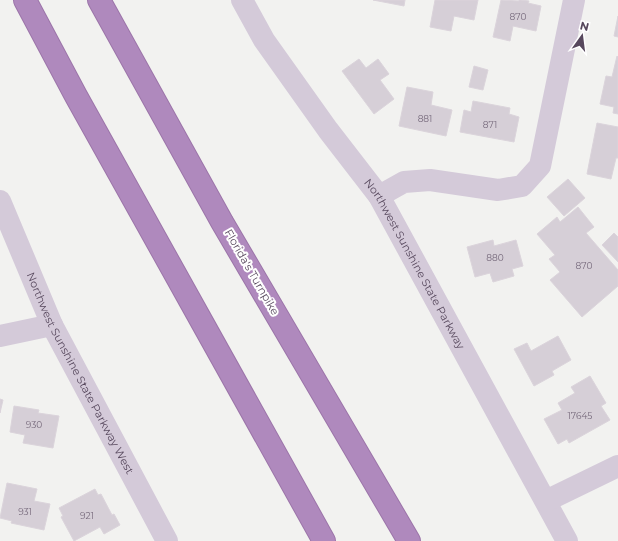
<svg xmlns="http://www.w3.org/2000/svg" width="618" height="541" viewBox="0 0 618 541" font-family="Montserrat,sans-serif">
	<rect width="100%" height="100%" fill="#f2f2f0"/>
	<g fill="#d6cfd7" stroke="#dbd4db">
		<polygon points="373,0 405,0 404,6"/>
		<polygon points="435,0 478,0 474,20 454,16 451,31 430,27"/>
		<polygon points="501,0 519,1 519,0 521,0 529,1 528,3 541,6 536,31 513,26 510,41 493,37"/>
		<polygon points="618,16 618,37 614,36"/>
		<polygon points="617,56 618,57 618,114 613,113 614,107 600,104 606,76 612,77"/>
		<polygon points="359,59 366,68 378,59 389,74 380,80 394,99 374,114 342,71"/>
		<polygon points="474,66 488,70 483,90 469,87"/>
		<polygon points="407,87 433,92 431,105 452,110 446,136 399,126"/>
		<polygon points="473,101 510,108 509,114 519,117 514,142 460,132 464,110 471,112"/>
		<polygon points="597,123 618,127 618,158 616,158 611,179 587,174"/>
		<polygon points="568,179 585,198 564,216 547,197"/>
		<polygon points="578,207 594,227 586,233 618,270 618,286 582,317 550,280 560,272 549,259 555,255 537,234 557,217 560,222"/>
		<polygon points="614,233 618,237 618,262 602,245"/>
		<polygon points="493,240 494,246 516,240 523,266 512,269 514,276 493,282 490,273 475,277 467,247"/>
		<polygon points="558,336 571,360 552,371 554,375 534,386 514,349 527,343 531,351"/>
		<polygon points="590,376 606,403 601,406 610,420 569,443 567,439 558,444 544,419 562,410 558,403 575,393 571,387"/>
		<polygon points="0,399 3,400 0,413"/>
		<polygon points="14,406 39,410 38,413 59,416 53,448 23,443 25,435 10,432"/>
		<polygon points="7,483 37,489 34,501 50,504 44,530 11,523 12,521 0,518"/>
		<polygon points="95,489 98,495 101,494 112,515 114,514 120,525 104,534 100,527 74,541 61,517 63,516 59,508"/>
	</g>
	<g fill="none" stroke-linecap="round" stroke-linejoin="round">
		<defs>
			<g id="highway">
				<polyline points="25,0 76,96 324,541"/>
				<polyline points="99,0 222,222 409,541"/>
			</g>
		</defs>
		<use href="#highway" stroke="#9c75a9" stroke-width="24"/>
		<g stroke="#d4cad9" stroke-width="22">
			<path id="s1" d="M242 0 264 40 328 130 379 196 567 541"/>
			<polyline points="379,196 404,182 430,180 498,190 522,186 540,166 574,0"/>
			<path id="s2" d="M0 201 52 325 167 541"/>
			<polyline points="0,336 52,325"/>
			<polyline points="546,501 618,466"/>
		</g>
		<use href="#highway" stroke="#af89bd" stroke-width="22"/>
	</g>
	<g text-anchor="middle" dominant-baseline="central" stroke-width="4" stroke-linejoin="round" paint-order="stroke">
		<g font-size="9" fill="#776a7c">
			<text x="518" y="16">870</text>
			<text x="425" y="118">881</text>
			<text x="490" y="124">871</text>
			<text x="495" y="257">880</text>
			<text x="584" y="265">870</text>
			<text x="580" y="415">17645</text>
			<text x="34" y="424">930</text>
			<text x="25" y="511">931</text>
			<text x="87" y="515">921</text>
		</g>
		<g font-size="11" fill="#57485d" stroke="#fff">
			<text stroke="none"><textPath href="#s1" startOffset="316">Northwest Sunshine State Parkway</textPath></text>
			<text transform="translate(252 272) rotate(60)">Florida's Turnpike</text>
			<text stroke="none"><textPath href="#s2" startOffset="190">Northwest Sunshine State Parkway West</textPath></text>
		</g>
	</g>
	<g transform="translate(582 36) rotate(14)" stroke="#ffffff" stroke-width="3" paint-order="stroke">
	<path d="M0-3L7 15L0 10L-7 15Z" fill="#57485d"/>
	<text y="-6" font-size="11" font-weight="bold" text-anchor="middle" fill="#57485d">N</text>
	</g>
</svg>
